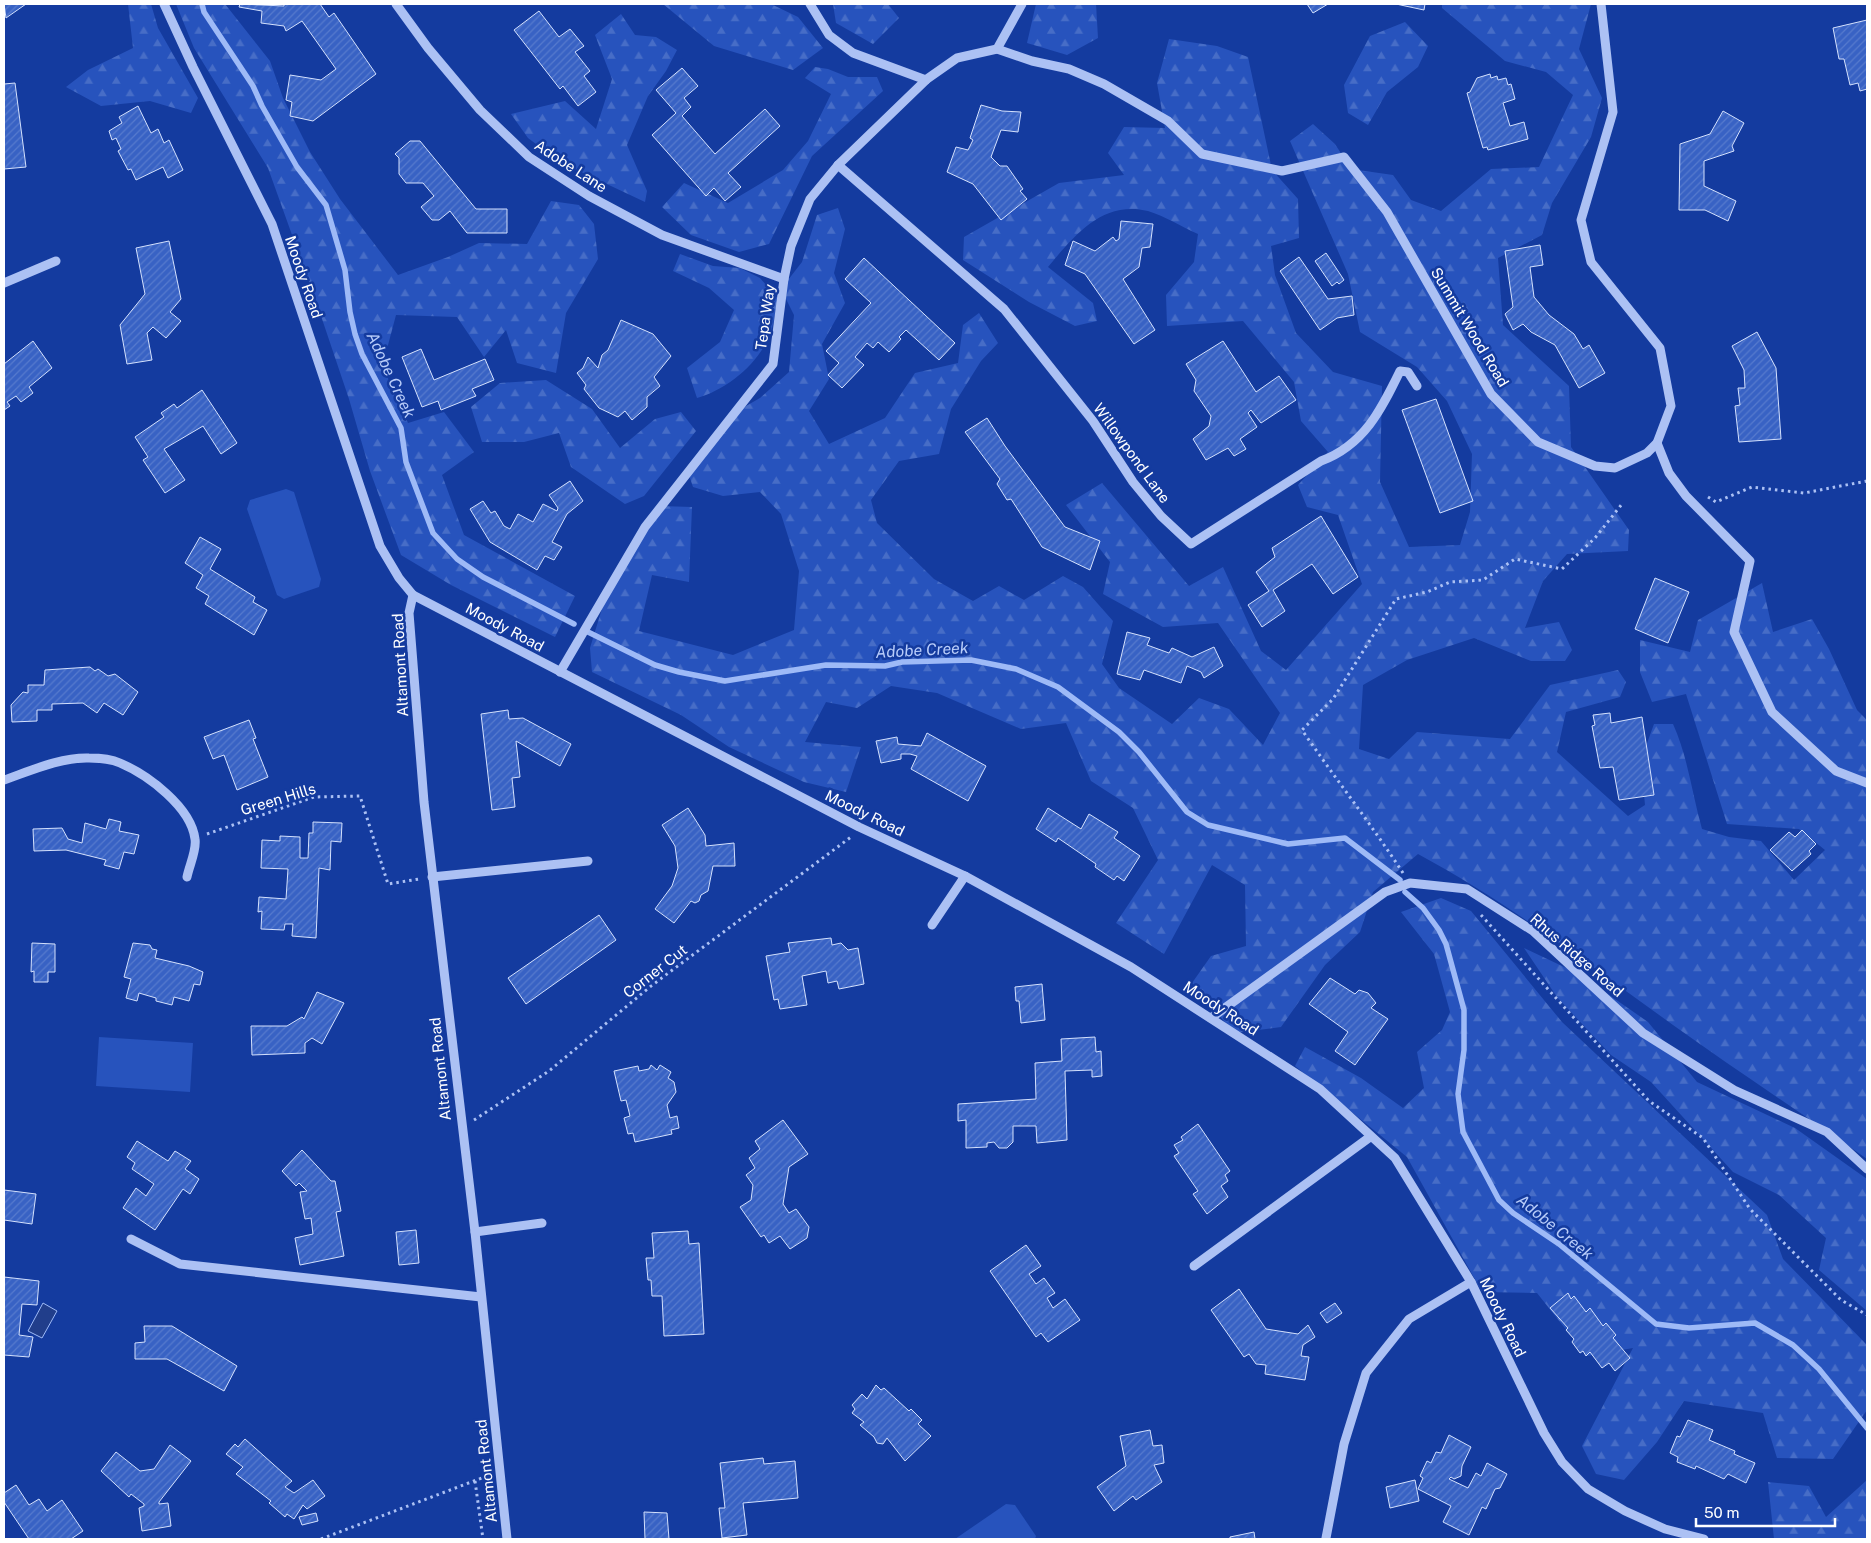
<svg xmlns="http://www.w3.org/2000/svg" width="1871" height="1543" viewBox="0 0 1871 1543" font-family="'Public Sans',sans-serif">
	<defs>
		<pattern id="forest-firs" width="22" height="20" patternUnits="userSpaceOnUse" patternTransform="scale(1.25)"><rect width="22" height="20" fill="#2753bd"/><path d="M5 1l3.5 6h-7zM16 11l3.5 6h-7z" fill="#476dc7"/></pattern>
		<pattern id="building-hatch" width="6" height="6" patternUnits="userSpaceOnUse" patternTransform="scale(1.25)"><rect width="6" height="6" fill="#3862c4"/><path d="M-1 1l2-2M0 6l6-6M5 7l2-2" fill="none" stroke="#567acd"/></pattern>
	</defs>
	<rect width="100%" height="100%" fill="#143b9f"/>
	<g fill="url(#forest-firs)">
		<polygon points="128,4 151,4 158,28 198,98 191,113 150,101 101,106 66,87 88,70 133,48"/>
		<polygon points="176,4 225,4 270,61 283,98 310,152 340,199 398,275 448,257 479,243 527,244 551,201 579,205 594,224 598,259 566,313 556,373 517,363 506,330 484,357 457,317 396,315 388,345 379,358 408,423 444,412 474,452 442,475 464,535 575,596 555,637 451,585 401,555 370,471 349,399 319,310 268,168 194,48"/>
		<polygon points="663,4 771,4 798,17 823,48 793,70 714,46"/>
		<polygon points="833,4 888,4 899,18 873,44 836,23"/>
		<polygon points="1036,4 1096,4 1098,38 1067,55 1027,43"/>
		<path d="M1442 4H1591L1579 49 1602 98 1591 137 1552 203 1542 235 1498 258 1503 325 1569 386 1571 447 1629 530 1628 551 1567 554 1543 581 1525 628 1559 622 1572 650 1565 661H1531L1474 638 1407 660 1363 685 1359 749 1389 759 1417 732 1510 739 1550 685 1618 670 1626 682 1620 697 1566 712 1557 752 1628 816 1645 805 1641 760 1654 724H1673C1688 757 1692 794 1702 829L1729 837 1761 841 1794 880 1825 850 1799 829 1727 824 1686 694 1652 702 1640 672V640L1690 652 1698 620 1762 583 1773 632 1812 619 1829 649 1857 710 1867 720V1159C1803 1114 1737 1071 1673 1025 1590 965 1509 903 1418 854L1373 892 1360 932 1325 965 1281 1027 1234 1033 1192 983 1211 956 1246 946 1245 885 1212 865 1164 954 1116 923 1158 860 1133 808 1091 781 1066 723 1021 729 937 693 891 686 857 708 826 702 805 742 861 747 846 792 804 782 729 747 681 715 592 672 590 648 611 579 660 506 692 507 689 582 652 575 639 631 733 655 794 630 799 571 781 514 760 492 723 496 693 487 687 469 732 414 760 398 789 372 794 315 781 289 802 262 817 215 838 208 845 229 834 273 845 303 822 344 829 379 809 411 829 444 885 418 915 373 958 363 963 325 979 313 998 343 981 361 951 409 939 454 899 461 871 500 877 523 934 579 973 601 999 586 1024 600 1063 576 1083 587 1113 621 1102 664 1119 688 1172 724 1199 698 1229 709 1263 745 1280 713 1218 623 1163 627 1103 594 1110 562 1066 505 1102 483 1189 586 1223 567 1261 651 1286 670 1362 584 1338 515 1307 507 1298 485 1328 452 1301 421 1294 382 1243 321 1167 326 1166 295 1194 262 1198 234C1182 227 1165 216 1148 211 1102 200 1074 236 1048 267L1093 303 1097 321 1075 326 1029 302 963 260 964 237 1059 183 1124 175 1108 153 1124 127 1165 128 1157 83 1169 39 1217 46 1248 57 1272 170 1298 199 1299 238 1271 246 1275 275 1296 333 1333 372 1382 386 1380 482 1409 547 1460 545 1470 512 1472 454 1447 401 1417 367 1360 332 1348 274 1290 141 1313 124 1335 144 1351 169 1393 175 1411 200 1441 211 1491 169 1539 167 1573 95 1546 72 1505 61 1442 8Z"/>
		<polygon points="621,14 635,35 656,37 677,50 666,71 648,96 627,145 647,191 645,202 560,162 528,138 511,114 565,101 596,129 612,79 595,35"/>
		<polygon points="1405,22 1428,46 1418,67 1387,92 1368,125 1348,113 1344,85 1370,36"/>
		<polygon points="815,67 828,69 848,77 877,77 883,91 812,156 769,244 739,252 691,235 662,207 684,183 728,203 783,170 808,141 831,94 805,78"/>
		<path d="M680 254 713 266 740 268 760 278 778 299C775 311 774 326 769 337 756 366 726 390 697 398L687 368 720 342 734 310 709 288 673 271Z"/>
		<polygon points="546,380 592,409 620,448 655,419 681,412 696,431 644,496 625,504 571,467 559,433 524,442 482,442 471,407 500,383"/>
		<polygon points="1441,898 1471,911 1562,1022 1767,1215 1783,1259 1867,1345 1867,1410 1833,1459 1777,1458 1763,1413 1684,1401 1657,1442 1624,1480 1596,1474 1582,1446 1633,1348 1587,1356 1537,1293 1482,1292 1407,1157 1295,1066 1305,1047 1361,1078 1403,1108 1424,1088 1417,1052 1442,1030 1450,1012 1434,954 1401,912"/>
		<polygon points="1524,948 1579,974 1648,1022 1697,1082 1795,1128 1867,1179 1867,1311 1819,1270 1826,1238 1779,1195 1733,1172 1651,1082 1611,1055 1557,997"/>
		<polygon points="1867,1480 1867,1539 1774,1539 1768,1482 1809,1486 1826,1517"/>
	</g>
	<g fill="#2753bd">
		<polygon points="286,489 294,492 321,579 319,587 284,599 277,595 247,509 250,500"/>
		<polygon points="99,1037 193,1043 190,1092 96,1086"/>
		<polygon points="1006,1504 1015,1505 1036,1536 1035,1539 955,1539"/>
	</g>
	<polygon fill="#213e8b" stroke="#9ebaf7" points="43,1303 57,1311 42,1338 28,1331"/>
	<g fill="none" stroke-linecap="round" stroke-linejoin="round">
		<g stroke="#9ebaf7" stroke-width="5.5">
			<polyline points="202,4 204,12 253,86 262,106 297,167 326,205 345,270 350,312 355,334 362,354 401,428 406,462 433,533 457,559 483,577 574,624"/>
			<polyline points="588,632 655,665 679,672 725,681 826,665 885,666 902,662 971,660 1016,669 1058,687 1119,732 1139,752 1187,812 1208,825 1288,844 1345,838 1400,880"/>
			<polyline points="1405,892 1423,908 1439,930 1446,944 1464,1010 1464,1050 1458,1094 1463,1132 1499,1200 1513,1213 1559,1244 1656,1324 1689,1328 1755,1323 1793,1345 1819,1369 1867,1428"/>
		</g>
	</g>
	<g fill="url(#building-hatch)" stroke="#d4e1fd">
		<polygon points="4,4 26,4 6,18"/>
		<polygon points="240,4 284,6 284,4 320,4 329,17 334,13 376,74 313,121 290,116 292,102 286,100 290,75 321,80 336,69 302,21 286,31 284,26 261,23 262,11 239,7"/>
		<polygon points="1307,4 1328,4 1313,13"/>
		<polygon points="1396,4 1425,4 1424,10"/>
		<polygon points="539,11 559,37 570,29 584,46 575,52 590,71 584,76 596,92 578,106 563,86 560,89 514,30"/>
		<polygon points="1867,20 1867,89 1860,91 1858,83 1850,85 1844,59 1839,59 1833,28"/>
		<polygon points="682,68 698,86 684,98 691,107 682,116 715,154 765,109 780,126 728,173 741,187 725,201 714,188 706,196 652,135 676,113 656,90"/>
		<polygon points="1490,74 1491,78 1497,76 1498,80 1506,78 1508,85 1511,84 1515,99 1503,103 1510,126 1524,122 1528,139 1488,150 1487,147 1483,148 1467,93 1470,92 1477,78"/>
		<polygon points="15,83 26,167 4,169 4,84"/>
		<polygon points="981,105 1002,111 1021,112 1018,132 1001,130 991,157 1000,166 1007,166 1023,189 1020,191 1027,199 1001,220 973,184 947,172 956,147 968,150 973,140 970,138"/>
		<polygon points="138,106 151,133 158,129 164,143 169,140 183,170 168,178 163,167 136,180 131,169 128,170 118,151 121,149 116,138 112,140 109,131 122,123 119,117"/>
		<polygon points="1723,111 1744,123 1732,146 1734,151 1704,161 1704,186 1736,201 1728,221 1705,210 1679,210 1680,144 1710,134"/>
		<polygon points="410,141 420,141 476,209 507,209 507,233 467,233 450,211 439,220 432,220 421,207 434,196 423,183 406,183 399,174 399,158 395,154"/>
		<polygon points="1121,221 1153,224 1150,247 1142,248 1139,267 1123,279 1155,330 1134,344 1085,274 1065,265 1073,241 1095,251 1113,237 1116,241 1119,239"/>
		<polygon points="169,241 181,299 170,312 181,321 166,338 153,327 147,333 152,360 127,364 120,325 145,294 136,248"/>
		<polygon points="1540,245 1543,265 1530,267 1534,297 1549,315 1574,334 1583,349 1589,345 1605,373 1579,388 1555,345 1531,332 1523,324 1513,330 1505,314 1513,307 1505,251"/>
		<polygon points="1326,253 1344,280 1339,284 1337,282 1332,286 1315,261"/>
		<polygon points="1299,257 1328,299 1352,296 1354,315 1337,318 1320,330 1280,271"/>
		<polygon points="864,258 955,343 939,360 906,330 899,337 901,339 889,352 878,342 873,348 867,343 855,357 864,365 842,388 828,375 839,363 826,351 871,303 845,279"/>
		<polygon points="621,320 653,334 671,356 654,377 660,386 647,397 647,407 632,420 625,411 618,417 599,408 584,389 586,385 577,373 583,368 588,357 598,368 602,355 608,350"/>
		<polygon points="1757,332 1776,368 1781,439 1739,442 1735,406 1740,405 1738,388 1745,388 1744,370 1732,346"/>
		<polygon points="33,341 52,368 29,387 33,393 21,402 16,396 7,402 10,406 4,410 4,364"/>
		<polygon points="1223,341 1256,392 1279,376 1296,400 1261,423 1251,410 1248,413 1257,427 1240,439 1246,449 1234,456 1228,448 1206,460 1193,439 1209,426 1211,416 1194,391 1196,380 1186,364"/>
		<polygon points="421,349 434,380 485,359 494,380 472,389 476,396 441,410 438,401 422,407 402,357"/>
		<polygon points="202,390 237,443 221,454 203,426 164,449 185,480 165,493 143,460 148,457 135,437 164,417 161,413 174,404 177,408"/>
		<polygon points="1436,399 1473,501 1440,513 1402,410"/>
		<polygon points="987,418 1005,446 1065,527 1100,541 1090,570 1042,547 1011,499 1007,500 997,484 1000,479 965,432"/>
		<polygon points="570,481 583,501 567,514 552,542 562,547 554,560 545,556 537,570 490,542 470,509 483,501 491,513 495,511 504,526 510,529 518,514 533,522 543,504 557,511 558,508 549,495"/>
		<polygon points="1321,516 1358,577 1333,594 1312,564 1273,590 1285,611 1262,627 1248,605 1269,591 1256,572 1275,557 1272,548"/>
		<polygon points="200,537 221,549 210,569 255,597 253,602 267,610 254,635 205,604 209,596 196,588 203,575 185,563"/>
		<polygon points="1655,578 1689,592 1668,643 1635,629"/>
		<polygon points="1127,632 1150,638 1147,645 1169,653 1172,648 1192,657 1214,647 1223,666 1204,678 1201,672 1187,666 1181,683 1144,670 1140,680 1117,674"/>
		<polygon points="90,667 95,671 98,669 108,676 115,674 138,692 123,715 104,703 97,713 83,703 52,704 52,710 37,710 37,721 12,722 11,705 23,692 28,693 28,685 44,685 45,670"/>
		<polygon points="508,710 509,719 523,718 571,744 560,766 516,741 520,777 512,778 515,807 492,810 481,714"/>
		<polygon points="1610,713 1611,723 1642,717 1654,795 1619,800 1613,767 1600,768 1592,726 1595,725 1593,715"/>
		<polygon points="249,720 256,738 253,739 268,777 237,790 224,755 213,759 204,737"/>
		<polygon points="927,733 986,766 968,801 911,769 917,756 910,754 901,754 901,759 881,763 876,741 897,737 898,744 921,746"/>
		<polygon points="688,808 705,835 706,846 734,843 735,866 713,866 708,891 701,895 699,901 695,903 691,901 674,923 655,909 672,886 678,868 675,846 662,825"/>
		<polygon points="1048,808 1081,829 1089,814 1118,832 1114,838 1140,856 1124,881 1117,876 1114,880 1095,867 1096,864 1058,838 1056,842 1036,829"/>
		<polygon points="109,819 121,822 119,831 139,835 134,854 124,852 119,869 104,865 106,860 66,850 34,851 33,829 62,828 68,839 82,843 85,823 106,829"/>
		<polygon points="313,822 342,823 341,842 331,841 330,870 319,868 316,938 292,936 293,924 285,924 284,930 261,929 262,911 258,912 259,897 286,899 288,869 261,868 262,840 280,841 280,836 300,837 300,858 308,858 309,833 313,833"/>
		<polygon points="1802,830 1816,844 1809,851 1811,854 1792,871 1770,850 1789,832 1795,837"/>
		<polygon points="599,915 616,940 526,1004 508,978"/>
		<polygon points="831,938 832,945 841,943 848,950 858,948 864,984 839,989 837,981 828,983 826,971 802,976 807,1005 780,1009 778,999 774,1000 766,956 790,952 788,943"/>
		<polygon points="32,943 55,944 55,972 48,972 48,982 34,982 34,971 31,972"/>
		<polygon points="133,943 150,945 152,949 157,950 155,958 189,966 203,972 200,985 194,984 189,1001 174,997 172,1005 156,1001 156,998 139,993 137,1001 126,998 131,979 124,977"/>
		<polygon points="1330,978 1355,994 1359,990 1368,993 1376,1003 1371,1008 1388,1019 1355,1065 1335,1051 1348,1032 1309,1004"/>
		<polygon points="1042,984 1045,1020 1021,1023 1019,1001 1016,1001 1015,987"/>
		<polygon points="317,992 344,1003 322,1044 312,1038 305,1043 305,1053 252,1055 251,1026 287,1026 302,1017 304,1019"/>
		<polygon points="1095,1037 1096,1052 1101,1051 1102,1076 1092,1077 1092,1070 1065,1071 1067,1140 1037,1143 1036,1126 1013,1126 1013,1142 1007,1148 999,1148 994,1142 987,1143 987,1147 966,1148 966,1120 958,1121 958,1104 1036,1099 1035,1063 1062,1061 1061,1039"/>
		<polygon points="651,1065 657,1070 660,1065 671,1072 668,1078 674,1082 676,1092 667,1105 670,1118 677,1116 679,1128 671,1130 672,1134 635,1142 633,1133 628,1134 624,1118 630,1116 626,1100 621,1101 614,1071 638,1066 639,1071 649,1069"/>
		<polygon points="783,1120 808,1154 789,1167 783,1204 789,1213 796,1209 809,1227 807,1238 790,1249 780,1236 769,1243 764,1235 761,1237 740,1207 751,1200 753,1185 746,1175 755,1168 749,1158 760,1149 755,1141"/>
		<polygon points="1198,1124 1230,1171 1225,1175 1228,1181 1221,1186 1228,1197 1207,1214 1193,1194 1198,1191 1174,1156 1179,1153 1174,1145 1183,1140 1181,1137"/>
		<polygon points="137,1141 168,1161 175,1151 191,1161 185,1169 199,1179 190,1194 183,1189 155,1230 123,1208 136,1188 146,1196 154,1184 132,1169 135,1163 127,1157"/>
		<polygon points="302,1150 331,1181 335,1181 341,1211 336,1212 344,1256 300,1265 295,1238 313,1234 311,1218 305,1219 300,1192 307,1191 299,1183 296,1186 282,1171"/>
		<polygon points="4,1190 36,1194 32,1224 4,1220"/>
		<polygon points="416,1230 419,1263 399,1265 396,1232"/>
		<polygon points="688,1231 689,1244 699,1243 704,1334 664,1336 662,1296 652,1296 651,1280 648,1280 646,1258 654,1258 652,1233"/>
		<polygon points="1026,1245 1041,1266 1029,1274 1036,1284 1044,1278 1055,1293 1047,1298 1053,1308 1065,1299 1080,1320 1048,1342 1041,1333 1036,1337 990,1271"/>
		<polygon points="4,1277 39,1281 37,1305 22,1304 19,1335 33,1337 29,1357 4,1355"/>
		<polygon points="1239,1289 1266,1329 1298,1334 1308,1325 1315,1337 1303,1345 1301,1356 1309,1357 1305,1380 1265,1374 1266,1365 1256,1364 1249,1354 1244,1357 1211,1310"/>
		<polygon points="1568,1293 1571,1299 1574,1296 1586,1312 1590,1308 1603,1326 1606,1323 1616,1335 1613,1338 1630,1358 1615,1371 1609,1363 1602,1368 1590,1352 1586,1356 1583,1351 1580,1353 1572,1342 1574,1339 1566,1330 1568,1328 1550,1308"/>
		<polygon points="1335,1303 1342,1313 1327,1323 1320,1313"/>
		<polygon points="144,1326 172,1326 237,1366 224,1391 167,1359 135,1359 135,1343 145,1342"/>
		<polygon points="876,1385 881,1390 884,1388 909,1411 911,1409 922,1420 918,1424 931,1436 905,1461 887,1438 883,1444 877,1443 874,1437 860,1425 864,1422 852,1413 855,1409 852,1405 862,1394 867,1399"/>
		<polygon points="1688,1420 1713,1430 1709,1440 1735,1451 1734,1454 1755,1463 1746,1483 1728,1474 1724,1479 1696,1466 1695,1469 1677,1462 1678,1457 1670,1453 1677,1436 1680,1437"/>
		<polygon points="1150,1430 1153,1446 1162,1445 1164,1463 1154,1465 1162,1482 1136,1500 1133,1496 1114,1511 1097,1487 1126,1466 1120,1436"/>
		<polygon points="1449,1435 1471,1447 1462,1466 1461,1476 1454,1479 1451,1477 1449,1479 1468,1488 1476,1473 1481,1476 1487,1463 1507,1474 1500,1488 1495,1489 1486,1509 1482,1507 1469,1535 1443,1522 1451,1506 1418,1489 1423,1478 1420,1476 1427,1461 1431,1463 1436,1452 1441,1453"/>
		<polygon points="245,1439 292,1481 285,1487 294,1493 313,1480 325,1496 307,1509 303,1505 294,1519 287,1514 285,1517 269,1503 271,1501 236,1474 243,1467 226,1454 235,1444 238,1447"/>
		<polygon points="170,1445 191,1461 159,1502 159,1504 168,1503 171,1526 142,1531 139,1508 144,1506 144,1504 131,1494 129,1497 101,1471 116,1452 140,1471 154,1469"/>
		<polygon points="763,1458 764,1464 795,1461 798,1498 743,1503 747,1535 722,1538 719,1508 725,1508 720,1463"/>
		<polygon points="1415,1480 1419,1501 1390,1508 1386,1487"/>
		<polygon points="16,1485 29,1505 39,1499 47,1511 62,1500 83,1531 71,1539 29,1539 4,1502 4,1493"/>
		<polygon points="644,1512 667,1513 669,1539 645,1539"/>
		<polygon points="316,1513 318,1521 302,1525 299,1517"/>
		<polygon points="1254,1532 1255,1539 1230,1539 1230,1537"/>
	</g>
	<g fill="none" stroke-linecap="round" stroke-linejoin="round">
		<g stroke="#acc1f4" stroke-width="3" stroke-dasharray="2.5 4" stroke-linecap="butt">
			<polyline points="1708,497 1716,502 1752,487 1804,493 1867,481"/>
			<polyline points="207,834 314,797 360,796 388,884 419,879"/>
			<path d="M1403 873C1371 824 1335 778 1302 730L1333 699 1396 599 1427 592 1450 582 1483 580 1515 559 1562 569 1595 538 1622 504"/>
			<polyline points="1481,915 1649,1101 1703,1138 1750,1209 1841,1300 1867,1315"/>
			<polyline points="474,1120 549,1071 651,986 851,837"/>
			<polyline points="475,1481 483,1539"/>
			<polyline points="321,1539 487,1476"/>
		</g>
		<g stroke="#acc1f4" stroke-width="9">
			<polyline points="164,4 193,67 272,224 380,546 399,578 413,595 859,827 965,876 1131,967 1320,1089 1395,1158 1471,1282 1544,1433 1562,1462 1588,1489 1625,1511 1665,1529 1704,1539"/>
			<polyline points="396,4 428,48 480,110 529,157 589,196 662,235 784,279"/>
			<polyline points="810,4 829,35 853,53 926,80"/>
			<polyline points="997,49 1032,61 1069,69 1104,84 1168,121 1202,154 1282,171 1344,157 1387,212 1491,394 1538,442 1595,466 1615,468 1647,453 1657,443 1671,406 1660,348 1591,262 1581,220 1613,112 1601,4"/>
			<path d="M838 165 1004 309 1093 421 1133 482 1161 516 1191 544 1321 461C1364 445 1381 410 1400 371L1408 372 1417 386"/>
			<polyline points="4,283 56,261"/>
			<polyline points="1657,443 1669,473 1686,496 1750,561 1734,632 1772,712 1836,771 1867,783"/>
			<polyline points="413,595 409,613 424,802 475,1232 507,1539"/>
			<polyline points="560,672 645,527 773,364 784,279 791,246 810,199 838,165 927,79 957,58 997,49 1022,4"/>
			<path d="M4 780C30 771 61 757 89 758 99 758 111 759 120 763 148 775 191 807 195 839 197 850 189 866 187 877"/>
			<polyline points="432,877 588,861"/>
			<polyline points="932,925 965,876"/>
			<polyline points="1211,1018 1385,892 1410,883 1467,889 1533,931 1643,1033 1734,1090 1827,1132 1867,1169"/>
			<polyline points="475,1232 542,1223"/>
			<polyline points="131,1239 180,1264 481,1297"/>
			<polyline points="1194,1266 1370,1137"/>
			<polyline points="1326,1538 1344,1444 1366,1373 1409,1319 1471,1282"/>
		</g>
	</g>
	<g text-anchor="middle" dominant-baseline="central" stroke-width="5" stroke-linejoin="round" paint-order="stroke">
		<g font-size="15" fill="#fff" stroke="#143b9f">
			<text transform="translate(571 166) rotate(33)">Adobe Lane</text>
			<text transform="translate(304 277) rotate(71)">Moody Road</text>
			<text transform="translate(765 317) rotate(-82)">Tepa Way</text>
			<text transform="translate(1470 327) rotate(59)">Summit Wood Road</text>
			<text transform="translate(1132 453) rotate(54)">Willowpond Lane</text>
			<text transform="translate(505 627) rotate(28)">Moody Road</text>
			<text transform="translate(400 665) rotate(-93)">Altamont Road</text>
			<text transform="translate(278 799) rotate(-17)">Green Hills</text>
			<text transform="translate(865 813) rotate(26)">Moody Road</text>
			<text transform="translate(1577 955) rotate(41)">Rhus Ridge Road</text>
			<text transform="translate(655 971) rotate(-38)">Corner Cut</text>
			<text transform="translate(1221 1008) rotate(33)">Moody Road</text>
			<text transform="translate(440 1069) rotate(-96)">Altamont Road</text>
			<text transform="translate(1503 1317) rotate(64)">Moody Road</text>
			<text transform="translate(486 1471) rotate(-96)">Altamont Road</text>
		</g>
		<g font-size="16" font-style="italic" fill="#b9cdfa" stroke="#143b9f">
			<text transform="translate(391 375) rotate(65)">Adobe Creek</text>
			<text transform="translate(922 650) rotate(-3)">Adobe Creek</text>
			<text transform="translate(1555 1227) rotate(39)">Adobe Creek</text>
		</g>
	</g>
	<rect width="1871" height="1543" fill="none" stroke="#ffffff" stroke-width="10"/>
	<path d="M1696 1518v8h139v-8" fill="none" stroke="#ffffff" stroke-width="2.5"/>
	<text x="1704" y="1518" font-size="15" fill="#ffffff" stroke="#143b9f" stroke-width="4" paint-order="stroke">50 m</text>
</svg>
